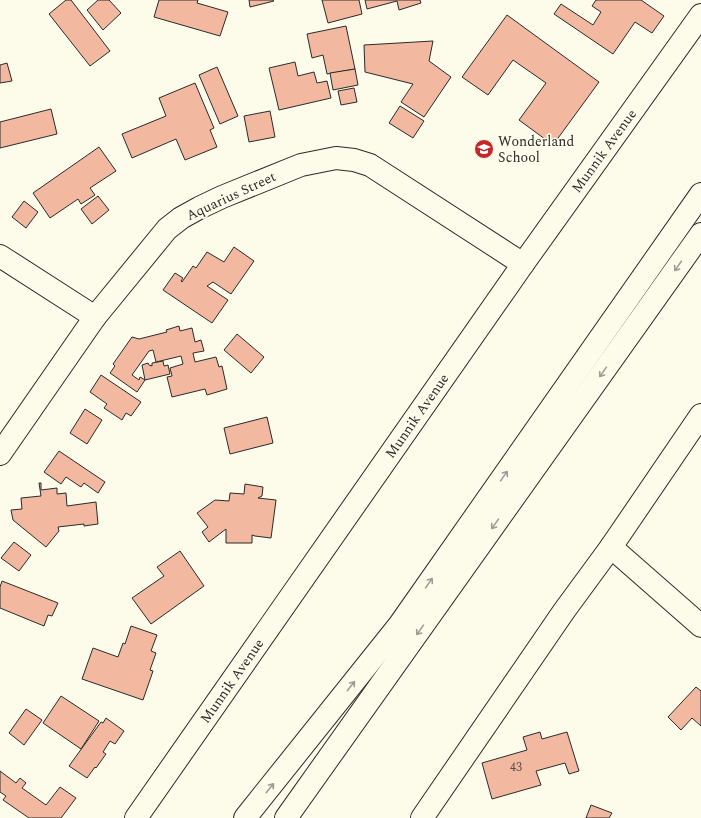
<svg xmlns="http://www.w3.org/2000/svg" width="701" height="818" viewBox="0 0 701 818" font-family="Spectral,serif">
	<rect width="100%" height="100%" fill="#fdfbea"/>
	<g fill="#f2b8a0" stroke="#2b2b2b">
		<polygon points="66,0 71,0 110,51 90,66 49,14"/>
		<polygon points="98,0 109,0 121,13 103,30 87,10"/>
		<polygon points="159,0 198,0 197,3 228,12 220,36 154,17"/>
		<polygon points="249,0 273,0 274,1 250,7"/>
		<polygon points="322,0 359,0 362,14 328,23"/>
		<polygon points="365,0 420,0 421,3 399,10 397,1 367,9"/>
		<polygon points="596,0 641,0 664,16 652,33 635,22 613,54 554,14 561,4 593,25 601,12 592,6"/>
		<polygon points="507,15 599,82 553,145 519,120 546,83 513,60 488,95 462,77"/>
		<polygon points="346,26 355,69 327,74 323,55 312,58 307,34"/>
		<polygon points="433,41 429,61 451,77 424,117 401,102 413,84 365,72 364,45"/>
		<polygon points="295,62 298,76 314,72 317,83 327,81 331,98 279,110 269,68"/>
		<polygon points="7,63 12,81 0,83 0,65"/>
		<polygon points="217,67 238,116 220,124 199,75"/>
		<polygon points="355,69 358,85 333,90 330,73"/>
		<polygon points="195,83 214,128 210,130 217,147 185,160 176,139 132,158 122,134 166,116 159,98"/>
		<polygon points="354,88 357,102 341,105 338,91"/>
		<polygon points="400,106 424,121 413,138 389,123"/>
		<polygon points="51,109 57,134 0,148 0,122"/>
		<polygon points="270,111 275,137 249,142 244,116"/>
		<polygon points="99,147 116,171 90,188 95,195 81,204 78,199 50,218 33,193"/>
		<polygon points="98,196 109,210 92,224 81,209"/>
		<polygon points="24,201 38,212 26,228 12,217"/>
		<polygon points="234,247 254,261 231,294 213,282 207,286 228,300 212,323 163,290 175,273 183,278 181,281 182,282 193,266 196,268 207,252 224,262"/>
		<polygon points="179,326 180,331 192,328 195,342 201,340 204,351 193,353 195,362 216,357 219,367 222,366 227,389 207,395 205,389 172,397 167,377 172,376 170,368 183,364 181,356 156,362 153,350 149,351 132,375 139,380 140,377 145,380 137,392 110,373 115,366 113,364 132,337 139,339 167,332 166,330"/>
		<polygon points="237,334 264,357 251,373 224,350"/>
		<polygon points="163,361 164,366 168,365 170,374 145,380 142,365 148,363 149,365 152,366 152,363"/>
		<polygon points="101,375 141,402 131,416 126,413 122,420 104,408 107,404 90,392"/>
		<polygon points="85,409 102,420 87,444 70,433"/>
		<polygon points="267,417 273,443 230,454 224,428"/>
		<polygon points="59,451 105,482 98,493 84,483 81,487 66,477 61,484 44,472"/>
		<polygon points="39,483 41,483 41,490 57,488 57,494 66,493 67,506 96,502 98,524 84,526 84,524 58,527 59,531 46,547 13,520 11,510 22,509 21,498 41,496"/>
		<polygon points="245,484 263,487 262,496 258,498 276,500 271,538 255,536 252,535 252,543 226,543 226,529 209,542 202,532 208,527 197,513 215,500 229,501 230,493 244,494"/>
		<polygon points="14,542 31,555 19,571 1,558"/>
		<polygon points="180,551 204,586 151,624 132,598 164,576 157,567"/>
		<polygon points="2,581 58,603 52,616 48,615 44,626 0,608 0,587"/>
		<polygon points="131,626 157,635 151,651 156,653 150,670 153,671 143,700 82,679 93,648 118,657 123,643 125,644"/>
		<polygon points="696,687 701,691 701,726 692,718 681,730 668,717"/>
		<polygon points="61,696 99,721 81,749 43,723"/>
		<polygon points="26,709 42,720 24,745 9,733"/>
		<polygon points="106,718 124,731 115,744 110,741 103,752 106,754 96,768 95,767 87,778 69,766 101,722 103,723"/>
		<polygon points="540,732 542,739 567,732 579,771 569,774 565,763 536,771 541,785 492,799 482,763 527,750 523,737"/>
		<polygon points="0,771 16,783 20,778 26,783 22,788 46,805 60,787 76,798 61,818 29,818 3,800 6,796 0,792"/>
		<polygon points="591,805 612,813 609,818 586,818"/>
	</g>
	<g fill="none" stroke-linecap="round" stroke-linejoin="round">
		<defs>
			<g id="minor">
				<polyline points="0,256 95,317"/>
				<polyline points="0,454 95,317 167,229 181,218 199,208 222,197 301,165 336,158 354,160 370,165 523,264"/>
				<polyline points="611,547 701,626"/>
				<polyline points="136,818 523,264 701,15"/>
				<polyline points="422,818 564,611 611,547 701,415"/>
			</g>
			<g id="major">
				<polyline points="245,818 400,624 701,194"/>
				<polyline points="286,818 701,234"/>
			</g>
		</defs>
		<use href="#minor" stroke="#2b2b2b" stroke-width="24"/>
		<use href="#major" stroke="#2b2b2b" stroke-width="24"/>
		<use href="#minor" stroke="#fdfbea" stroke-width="22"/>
		<use href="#major" stroke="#fdfbea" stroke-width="22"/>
	</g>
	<defs><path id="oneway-shaft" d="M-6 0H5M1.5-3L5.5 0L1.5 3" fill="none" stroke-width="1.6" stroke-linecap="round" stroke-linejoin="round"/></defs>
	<g stroke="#9e9d94">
		<use href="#oneway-shaft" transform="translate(678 266) rotate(125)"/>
		<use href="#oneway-shaft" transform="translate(603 372) rotate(125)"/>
		<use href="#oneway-shaft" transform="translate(504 476) rotate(-55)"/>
		<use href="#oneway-shaft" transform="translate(495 524) rotate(125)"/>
		<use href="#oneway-shaft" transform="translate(429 583) rotate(-55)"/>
		<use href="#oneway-shaft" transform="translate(420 630) rotate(125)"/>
		<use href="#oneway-shaft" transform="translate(351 686) rotate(-52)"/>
		<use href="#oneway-shaft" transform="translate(270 788) rotate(-51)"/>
	</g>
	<defs>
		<symbol id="school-disc" viewBox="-11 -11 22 22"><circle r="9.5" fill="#c62828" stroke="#fdfbea"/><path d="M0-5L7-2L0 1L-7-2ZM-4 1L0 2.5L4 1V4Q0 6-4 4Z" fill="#fff"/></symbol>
	</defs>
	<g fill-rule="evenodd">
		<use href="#school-disc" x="473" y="138" width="22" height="22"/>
	</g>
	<g text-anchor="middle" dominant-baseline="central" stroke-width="3" stroke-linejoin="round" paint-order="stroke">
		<g font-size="12" fill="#5d4e48">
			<text x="516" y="767">43</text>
		</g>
		<g font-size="14" fill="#2b2b2b" stroke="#fdfbea" text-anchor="start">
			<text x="498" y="141">Wonderland<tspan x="498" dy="16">School</tspan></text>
		</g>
		<g font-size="14" fill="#2b2b2b" stroke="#fdfbea">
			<text transform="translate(604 151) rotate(-54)">Munnik Avenue</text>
			<text transform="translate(231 196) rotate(-25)">Aquarius Street</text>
			<text transform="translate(417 416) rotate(-55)">Munnik Avenue</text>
			<text transform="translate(232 681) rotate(-55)">Munnik Avenue</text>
		</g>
	</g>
</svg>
